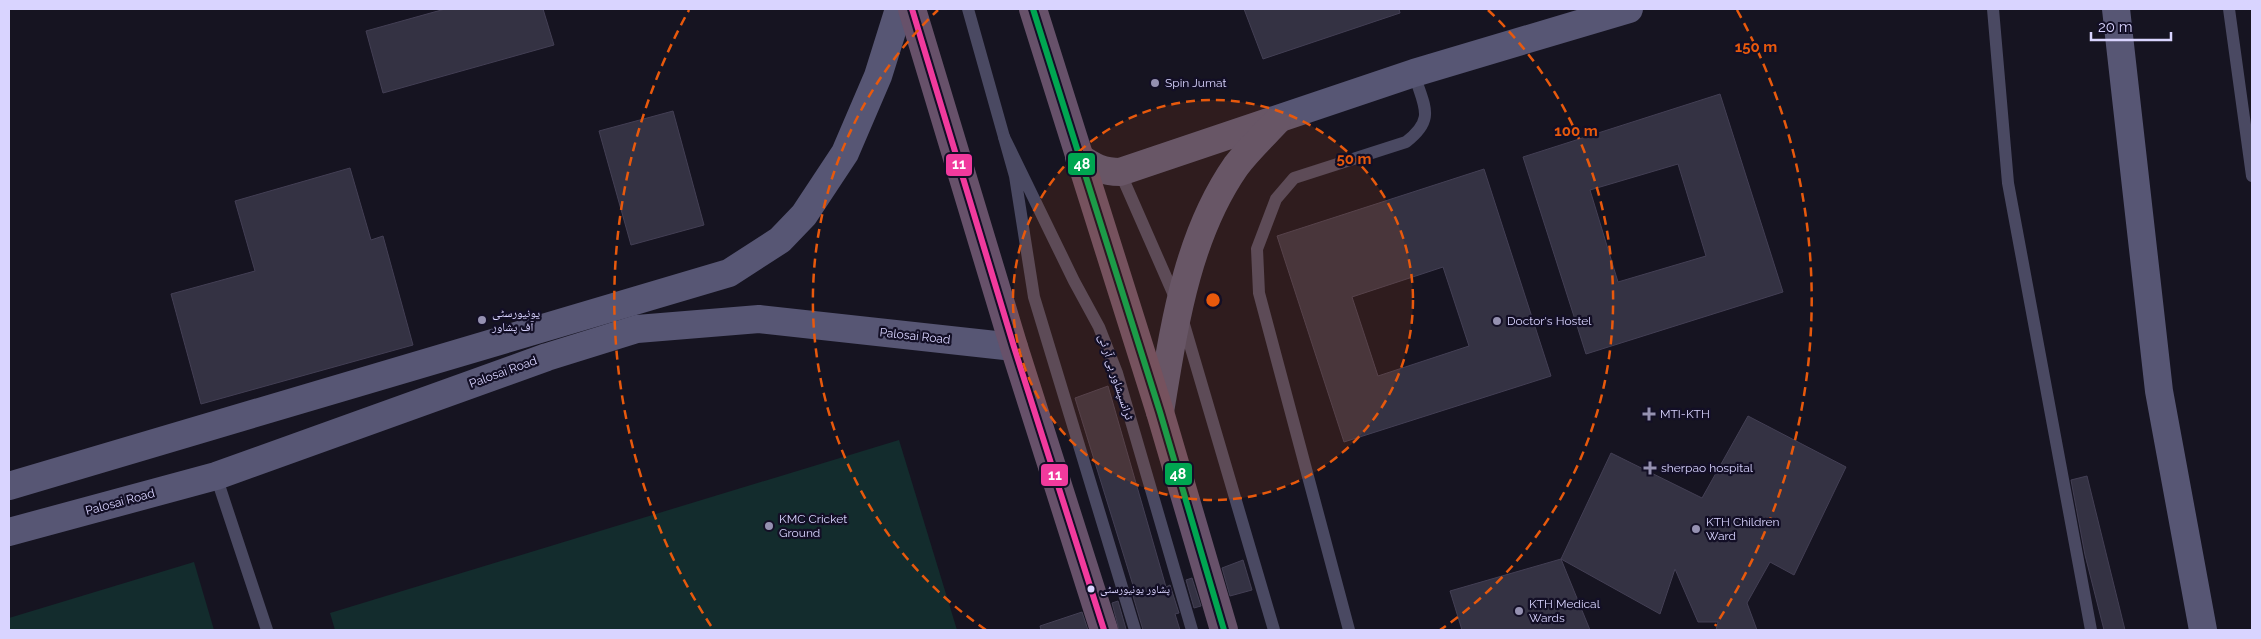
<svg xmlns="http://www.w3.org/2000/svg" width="2261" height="639" viewBox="0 0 2261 639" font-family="Raleway,'Noto Naskh Arabic',sans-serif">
	<rect width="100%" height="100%" fill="#161421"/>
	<g fill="#132c2d">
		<polygon points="899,440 957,630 335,630 330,613"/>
		<polygon points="194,562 214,630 9,630 9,618"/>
	</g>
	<g fill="#343243" stroke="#433f54" fill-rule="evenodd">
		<polygon points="445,9 543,9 554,45 383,93 366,31"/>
		<polygon points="1244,9 1399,9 1400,13 1263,59"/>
		<path d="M1720 94 1783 292 1586 354 1523 157ZM1678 164 1706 256 1618 282 1590 190Z"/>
		<polygon points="673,111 704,225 631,245 599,131"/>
		<polygon points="350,168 371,240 383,236 413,345 201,404 171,294 255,271 235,201"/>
		<path d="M1484 169 1551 376 1344 442 1277 236ZM1443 267 1469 346 1378 376 1352 297Z"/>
		<polygon points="1108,386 1166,587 1170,585 1179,613 1175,614 1180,630 1143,630 1133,596 1136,595 1075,398"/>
		<polygon points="1748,416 1846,467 1794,575 1770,562 1747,603 1757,630 1716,630 1718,622 1698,622 1675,569 1660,614 1561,559 1611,453 1702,498"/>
		<polygon points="2087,476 2125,630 2104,630 2085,555 2071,480"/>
		<polygon points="1561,559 1590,630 1462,630 1450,591"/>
		<polygon points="1243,560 1252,590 1230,596 1222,568"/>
		<polygon points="1192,578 1201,606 1194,608 1186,580"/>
		<polygon points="1118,601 1126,629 1123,630 1119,630 1112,603"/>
		<polygon points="1082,612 1088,630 1041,630 1040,626"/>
	</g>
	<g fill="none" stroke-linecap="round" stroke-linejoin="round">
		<g stroke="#4a4962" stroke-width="12">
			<polyline points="968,9 1004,137"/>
			<polyline points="1993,9 2008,183 2091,630"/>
			<polyline points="2229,9 2252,176"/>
			<polyline points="1120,172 1177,302"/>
			<polyline points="1183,321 1274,630"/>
			<polyline points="216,476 267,630"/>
			<polyline points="1135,630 1034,297 1015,176 1004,137 1074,281 1099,327 1117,373 1192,630"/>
			<path d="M1349 630 1259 293 1257 249 1276 199 1294 178 1406 142C1437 118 1423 106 1414 73"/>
		</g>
		<g stroke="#575674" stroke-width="28">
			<polyline points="2116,9 2159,391 2203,630"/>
			<path d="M1079 157C1093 167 1103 172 1120 172L1414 73 1629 9"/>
			<path d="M1160 412C1174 328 1186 238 1236 166 1248 150 1263 136 1277 121"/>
			<polyline points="9,486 729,273 780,240 804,215 845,153 878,76 899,9"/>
			<polyline points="9,532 216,476 547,357 637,329 759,319 1014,347"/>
		</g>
		<g stroke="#67516a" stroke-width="28">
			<polyline points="912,9 1014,347 1104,630"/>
			<polyline points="1033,9 1160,412 1224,630"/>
		</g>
		<defs>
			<polyline id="bus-1" points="912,9 1014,347 1104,630"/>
			<polyline id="bus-2" points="1033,9 1160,412 1224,630"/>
		</defs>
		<use href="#bus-1" stroke="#130f26" stroke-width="10"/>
		<use href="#bus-2" stroke="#130f26" stroke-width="10"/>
		<use href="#bus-1" stroke="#f13a9d" stroke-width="6"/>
		<use href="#bus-2" stroke="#00a651" stroke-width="6"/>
	</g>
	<circle cx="1213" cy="300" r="200" fill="#e8590c" fill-opacity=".12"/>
	<g fill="none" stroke="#e8590c" stroke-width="2.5" stroke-dasharray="9 6">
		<circle cx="1213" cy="300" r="200"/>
		<path d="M986 630A400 400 0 0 1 938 10M1488 10A400 400 0 0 1 1440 630"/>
		<path d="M711 626A599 599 0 0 1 689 10M1737 10A599 599 0 0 1 1715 626"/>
	</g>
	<g fill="#9591b1" stroke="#130f26" stroke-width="2">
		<circle cx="1155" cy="83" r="5"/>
		<circle cx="482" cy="320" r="5"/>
		<circle cx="1497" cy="321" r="5"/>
		<path d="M1646.5 406.5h5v5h5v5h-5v5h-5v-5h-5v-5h5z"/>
		<path d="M1647.5 460.5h5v5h5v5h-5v5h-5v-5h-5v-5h5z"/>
		<circle cx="769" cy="526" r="5"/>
		<circle cx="1696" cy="529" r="5"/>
		<circle cx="1519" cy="611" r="5"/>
	</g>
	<circle fill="#d9d4ff" stroke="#130f26" stroke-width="2" cx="1091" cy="589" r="4.5"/>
	<g text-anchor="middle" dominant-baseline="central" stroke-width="4.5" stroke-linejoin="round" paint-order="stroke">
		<g font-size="11" fill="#d9d4ff" stroke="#130f26" text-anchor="start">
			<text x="1100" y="589">پشاور یونیورسٹی</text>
		</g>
		<g font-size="12" fill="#d9d4ff" stroke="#130f26" text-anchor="start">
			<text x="1165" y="83">Spin Jumat</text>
			<text x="492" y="313">یونیورسٹی<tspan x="492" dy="14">آف پشاور</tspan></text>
			<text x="1507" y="321">Doctor's Hostel</text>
			<text x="1660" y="414">MTI-KTH</text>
			<text x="1661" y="468">sherpao hospital</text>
			<text x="779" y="519">KMC Cricket<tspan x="779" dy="14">Ground</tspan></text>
			<text x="1706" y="522">KTH Children<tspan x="1706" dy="14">Ward</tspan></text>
			<text x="1529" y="604">KTH Medical<tspan x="1529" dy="14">Wards</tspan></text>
		</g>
		<g font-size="12" fill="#d9d4ff" stroke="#130f26">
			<text transform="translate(915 336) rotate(6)">Palosai Road</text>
			<text transform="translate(503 372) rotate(-20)">Palosai Road</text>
			<text transform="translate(1116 377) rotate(72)">ٹرانسپشاور بی آر ٹی</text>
			<text transform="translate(120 502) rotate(-15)">Palosai Road</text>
		</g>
	</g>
	<circle cx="1213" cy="300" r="8" fill="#e8590c" stroke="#130f26" stroke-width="2.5"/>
	<g font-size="15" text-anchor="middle" font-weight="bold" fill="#e8590c" stroke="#130f26" stroke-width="4.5" stroke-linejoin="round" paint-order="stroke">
		<text x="1756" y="52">150 m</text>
		<text x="1576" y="136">100 m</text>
		<text x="1354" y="164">50 m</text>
	</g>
	<g stroke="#130f26" stroke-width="2">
		<rect x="1067" y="152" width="29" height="24" rx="5" fill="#00a651"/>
		<rect x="945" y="153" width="28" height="24" rx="5" fill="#f13a9d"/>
		<rect x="1164" y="462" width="29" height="24" rx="5" fill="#00a651"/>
		<rect x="1040" y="463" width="29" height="24" rx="5" fill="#f13a9d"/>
	</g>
	<g font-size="14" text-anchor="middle" font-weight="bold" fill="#fff">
		<text x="1082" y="169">48</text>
		<text x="959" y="169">11</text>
		<text x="1178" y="479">48</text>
		<text x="1055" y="480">11</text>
	</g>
	<rect width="2261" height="639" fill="none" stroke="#d9d4ff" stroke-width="20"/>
	<path d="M2091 32v8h80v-8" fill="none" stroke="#d9d4ff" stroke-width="2.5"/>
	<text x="2098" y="32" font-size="15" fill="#d9d4ff" stroke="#130f26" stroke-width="4" paint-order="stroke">20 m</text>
</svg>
